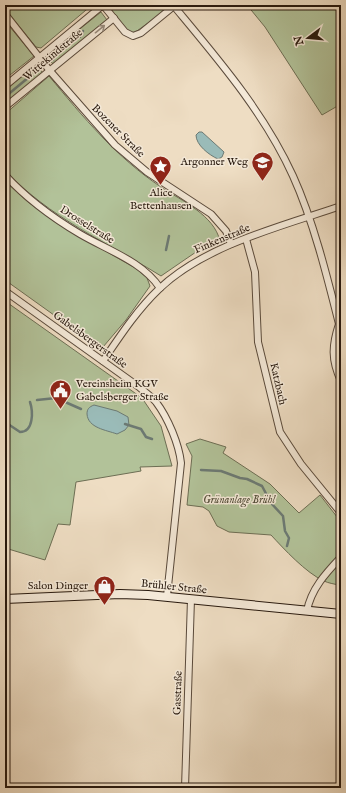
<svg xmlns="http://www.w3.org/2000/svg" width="346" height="793" viewBox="0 0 346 793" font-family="'IM FELL English',serif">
	<rect width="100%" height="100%" fill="#eeddc3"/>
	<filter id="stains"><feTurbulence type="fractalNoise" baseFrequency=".005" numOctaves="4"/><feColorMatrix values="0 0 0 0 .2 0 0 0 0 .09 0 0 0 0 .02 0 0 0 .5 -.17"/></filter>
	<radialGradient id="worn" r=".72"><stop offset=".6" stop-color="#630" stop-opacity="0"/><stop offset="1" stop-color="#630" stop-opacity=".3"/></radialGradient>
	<g fill="#b2c299" stroke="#6d6e54">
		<polygon points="5,5 92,5 41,48 36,47 5,9"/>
		<path d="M110 5H159L163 10 167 6 165 11 134 33C126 32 111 13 110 5Z"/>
		<polygon points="247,5 341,5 341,104 322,115 265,27"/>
		<polygon points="101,12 107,20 53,64 46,56"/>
		<polygon points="5,21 34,56 5,79"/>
		<polygon points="36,65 43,73 5,104 5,90"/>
		<path d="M49 76C83 117 117 158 161 187 182 201 214 215 220 241L196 252 161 276C108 243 48 217 5 170V114Z"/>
		<polygon points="5,181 28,202 58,224 137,269 147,278 150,286 126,320 103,347 93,343 5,280"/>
		<polygon points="5,301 142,398 161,426 172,466 140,467 141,471 76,482 70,525 58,524 45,560 5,548"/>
		<path d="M200 439 226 447 223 453 270 484 299 513 320 495 341 522V605L339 585C334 584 328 583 324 581 306 573 284 549 271 535L229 532 217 526 209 511 203 507 187 505 192 456 186 444Z"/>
	</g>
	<g fill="#9abbb8" stroke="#6c7a74">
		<path d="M199 132H202C209 139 217 145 224 152L222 157 218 159C209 155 196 145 196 135Z"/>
		<path d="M94 405 117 411 128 417 129 425 125 430 117 434C106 430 88 428 87 414 87 409 89 407 94 405Z"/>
	</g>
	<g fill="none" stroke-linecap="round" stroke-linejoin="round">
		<g stroke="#6c7a74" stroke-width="2.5">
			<polyline points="53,60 55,55 82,35 83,31"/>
			<polyline points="5,97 29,77"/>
			<polyline points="166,250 169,236"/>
			<polyline points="37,400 56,398 81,409"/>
			<path d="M5 422 20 432C34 432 33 411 30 402"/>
			<polyline points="125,424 141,429 146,437 152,439"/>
			<polyline points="201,470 221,471 240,478 247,479 262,486 271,503 283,516 285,531 289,538 287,546"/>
		</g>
		<defs>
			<g id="minor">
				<polyline points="103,5 125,32 133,36 141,33 174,6"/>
				<path d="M173 5C217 58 264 112 293 176 313 220 327 276 339 324 332 345 331 360 341 381"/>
				<polyline points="5,14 50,71 115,145 147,172 211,214 226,231 231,244"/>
				<polyline points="5,86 103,5"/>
				<polyline points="5,107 114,18"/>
				<path d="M5 175C26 198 53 218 80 234 107 250 142 261 160 288"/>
				<polyline points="246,239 255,272 258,342 280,432 301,464 341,513"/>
				<path d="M5 291 139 387C145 392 151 396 156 402 168 418 179 444 181 463L167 596"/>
				<path d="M103 361C120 336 137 310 159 289 205 245 282 226 341 206"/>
				<path d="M307 611C311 589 326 573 341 557"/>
				<polyline points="185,788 191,599"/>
			</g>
			<polyline id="secondary" points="5,599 120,594 148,595 341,614"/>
		</defs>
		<use href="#minor" stroke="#5a4a3b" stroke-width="8"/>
		<use href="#secondary" stroke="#28190e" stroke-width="10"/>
		<use href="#minor" stroke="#f4e9d8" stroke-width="6"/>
		<use href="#secondary" stroke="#f4e9d8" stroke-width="8"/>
	</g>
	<defs><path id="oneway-shaft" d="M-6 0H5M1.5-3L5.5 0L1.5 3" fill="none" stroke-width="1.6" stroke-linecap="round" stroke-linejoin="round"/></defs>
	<use stroke="#988b7d" href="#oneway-shaft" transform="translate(100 29) rotate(-39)"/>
	<defs>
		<symbol id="school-pin" viewBox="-11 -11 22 30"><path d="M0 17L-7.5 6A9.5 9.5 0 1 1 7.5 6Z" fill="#8f2418" stroke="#f4e9d8"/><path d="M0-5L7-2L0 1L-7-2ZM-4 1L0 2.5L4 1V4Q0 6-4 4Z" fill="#fff"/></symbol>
		<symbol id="sight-pin" viewBox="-11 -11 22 30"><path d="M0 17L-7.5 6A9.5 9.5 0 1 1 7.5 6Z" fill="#8f2418" stroke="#f4e9d8"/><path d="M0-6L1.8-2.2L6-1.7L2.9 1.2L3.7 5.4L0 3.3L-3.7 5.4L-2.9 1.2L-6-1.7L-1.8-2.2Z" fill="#fff"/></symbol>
		<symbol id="civic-pin" viewBox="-11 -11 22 30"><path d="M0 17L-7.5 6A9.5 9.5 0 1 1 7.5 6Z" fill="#8f2418" stroke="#f4e9d8"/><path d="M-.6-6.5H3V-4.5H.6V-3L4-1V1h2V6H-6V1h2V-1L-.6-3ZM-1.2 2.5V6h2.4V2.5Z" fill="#fff"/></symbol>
		<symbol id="shop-pin" viewBox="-11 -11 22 30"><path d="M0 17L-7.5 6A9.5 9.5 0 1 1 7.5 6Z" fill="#8f2418" stroke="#f4e9d8"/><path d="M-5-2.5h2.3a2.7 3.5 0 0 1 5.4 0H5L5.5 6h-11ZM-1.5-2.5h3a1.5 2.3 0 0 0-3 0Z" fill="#fff"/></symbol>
	</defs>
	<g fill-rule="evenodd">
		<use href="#school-pin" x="250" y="150" width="25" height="34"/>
		<use href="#sight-pin" x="148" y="154" width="25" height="34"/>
		<use href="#civic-pin" x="48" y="378" width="25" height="34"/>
		<use href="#shop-pin" x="92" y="574" width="25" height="34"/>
	</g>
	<g text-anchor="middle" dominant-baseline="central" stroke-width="3" stroke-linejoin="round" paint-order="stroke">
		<g font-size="11" fill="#28190e" stroke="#f4e9d8">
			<text transform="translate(53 55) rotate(-40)">Wittekindstraße</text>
			<text transform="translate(118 131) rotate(45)">Bozener Straße</text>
			<text transform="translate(87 225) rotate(32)">Drosselstraße</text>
			<text transform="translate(222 239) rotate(-23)">Finkenstraße</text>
			<text transform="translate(90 340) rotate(36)">Gabelsbergerstraße</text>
			<text transform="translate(278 384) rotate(77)">Katzbach</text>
			<text transform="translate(174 587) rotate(6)">Brühler Straße</text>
			<text transform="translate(178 693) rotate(-88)">Gasstraße</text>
		</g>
		<g font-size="11" fill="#28190e" stroke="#f4e9d8" text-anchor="end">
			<text x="248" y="162">Argonner Weg</text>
			<text x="161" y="193" text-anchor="middle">Alice<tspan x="161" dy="13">Bettenhausen</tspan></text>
			<text x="76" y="384" text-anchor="start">Vereinsheim KGV<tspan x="76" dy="13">Gabelsberger Straße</tspan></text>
			<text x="88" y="586">Salon Dinger</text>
		</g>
		<g font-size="11" font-style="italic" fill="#514c38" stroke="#f4e9d8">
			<text x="239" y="500">Grünanlage Brühl</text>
		</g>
	</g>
	<rect width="346" height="793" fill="none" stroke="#eeddc3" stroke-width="20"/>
	<rect x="6" y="6" width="334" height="781" fill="none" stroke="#28190e" stroke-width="2"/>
	<rect x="10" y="10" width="326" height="773" fill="none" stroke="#28190e"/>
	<g transform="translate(308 38) rotate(254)" stroke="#f4e9d8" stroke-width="3" paint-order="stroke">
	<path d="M0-3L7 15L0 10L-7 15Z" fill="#28190e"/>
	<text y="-6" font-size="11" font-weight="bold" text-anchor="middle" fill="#28190e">N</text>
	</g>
	<rect width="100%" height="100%" filter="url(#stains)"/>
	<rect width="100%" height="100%" fill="url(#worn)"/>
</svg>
